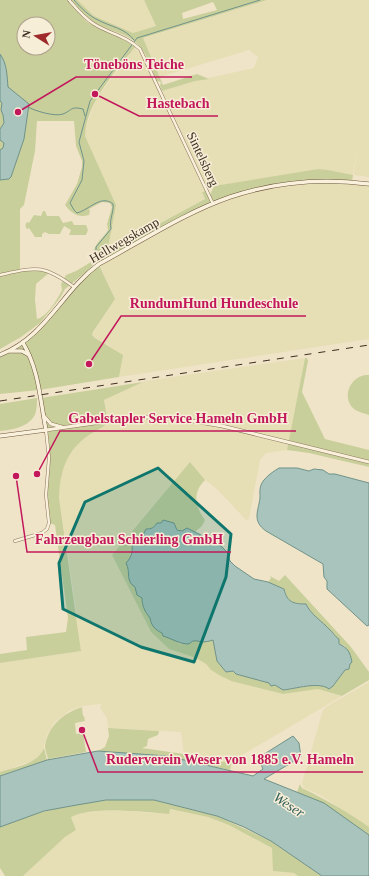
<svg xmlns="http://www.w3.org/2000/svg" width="369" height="876" viewBox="0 0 369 876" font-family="Georgia,serif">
	<rect width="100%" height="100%" fill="#f0e4c8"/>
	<g fill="#e6deb5">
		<polygon points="77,0 144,0 156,26 133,33 94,16"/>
		<polygon points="267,0 369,0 369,177 354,175 357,146 353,175 328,170 318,169 238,183 214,186 206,185 162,91 195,81 254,68 258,57 249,50 160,77 142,39"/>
		<polygon points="135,47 143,58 205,191 202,192 205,199 109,251 108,248 116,205 85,136 85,130 96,99"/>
		<polygon points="324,181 369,184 369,339 119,377 123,355 96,338 92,335 115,299 99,264 147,237 213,204 260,189"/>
		<polygon points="305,358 287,450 266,453 260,460 249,519 246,520 217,489 205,480 190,462 128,535 112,555 151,632 169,649 196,658 206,664 211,670 219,675 231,681 283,694 318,689 342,696 232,761 225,762 184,754 181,732 108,728 107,718 100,708 101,704 82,706 69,711 55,722 47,735 42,753 36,759 29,762 0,772 0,663 81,651 75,602 59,498 59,491 61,473 66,460 71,452 79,443 89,435 108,424 104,400 145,381"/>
		<polygon points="369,682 369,827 322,796 304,788 302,783 323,710 326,707"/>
		<polygon points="169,809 208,817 229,825 273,848 273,871 295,873 298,876 23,876 65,837 76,830 71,816 78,814 100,811 124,811 169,814"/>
	</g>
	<g fill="#c9cf9b" fill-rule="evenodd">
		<path d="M0 0H67L87 22 98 28 123 38 135 47C115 73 87 101 85 136L116 205 108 248 109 251 205 199 202 192 205 191 210 199V195L214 186 318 169 328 170 353 175 352 182 292 183 230 197 190 215 99 264 96 260 90 269 65 289 60 298 40 323 21 337 0 349ZM24 24H48V48H24ZM37 121H74L76 146 82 161V167L77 184 65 205C72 214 78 218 89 215L90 211 89 209 102 202 110 203 112 207 107 224 108 230C102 240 89 247 96 259L76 271 66 275 61 284 62 290C58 298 47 317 37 319L35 300 36 284 50 272 29 269 20 270V209L24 205 35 151Z"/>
		<path d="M71 0H77L94 16 133 33 156 26 144 0H267L143 38 163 85 197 74 209 79 195 81 162 91 160 86 161 82 157 81C152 71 148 57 141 48 130 33 110 32 95 23 85 17 78 8 71 0ZM213 2 217 10 183 19 182 13Z"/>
		<path d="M43 211H45L47 216H59L63 223 72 221 74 225H86L88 230 86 235H69L71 230 64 226 60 234H49L45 232 42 234V237H35L29 228 27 229C25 227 25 224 27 222L29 223 34 215 41 216Z"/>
		<polygon points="99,265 115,299 93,332 92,335 95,338 123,355 119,377 39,390 0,394 0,355 38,332 49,320 74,287"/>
		<polygon points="305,358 307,358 308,361 302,392 325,439 369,450 369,467 309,453 287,450"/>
		<path d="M366 375H369V415C364 413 358 412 354 409 341 397 350 377 366 375Z"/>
		<path d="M143 382 104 400 108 423C102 428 95 431 89 435 66 451 60 471 59 498L81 651 0 663V654L27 650 26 637 66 632 68 618 55 525 49 523 46 495 50 458 41 398Z"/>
		<path d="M37 398C37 402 37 407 36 411 33 426 13 430 0 431V404Z"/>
		<path d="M190 462 205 480C192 493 195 506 205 520L202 526 195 532 187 528 182 531 161 523H157C154 528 151 529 146 529L143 535C138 538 137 542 132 546V550L129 560 128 576 142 598V604L146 613 151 618C151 625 155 630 162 632L163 636 173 639 180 644 193 640H214L217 661 226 672 233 671 236 674C250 678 273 681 283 690L316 685 333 686 345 670 349 669 345 646 339 644V639C334 636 334 633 330 630 322 621 311 615 306 604 293 604 287 602 284 589L268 582 271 578 270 576 279 581 285 575 351 647 369 672V680L342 696 318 689 283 694 231 681 219 675 211 670 206 664 196 658 169 649 151 632 112 555Z"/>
		<path d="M83 707 82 708 83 716H84L85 721 75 723 76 734 83 733 86 752 48 759C47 755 45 750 45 746 48 726 64 712 83 707Z"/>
		<polygon points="108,728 159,731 158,735 148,739 147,746 142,748 184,754 221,762 232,761 230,770 167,756 98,751 105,747 109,736"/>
		<path d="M44 748 47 760 0 776V772C15 767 38 764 44 748Z"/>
		<path d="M300 784 302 788C325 799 348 812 369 827V835L297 792Z"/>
		<path d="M124 799 154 800 217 816 271 841 322 876H298L294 873 273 871 272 848 229 825 208 817 170 809 169 814C143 812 94 806 71 817L76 830 65 837 23 876H5L0 868V827C39 810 81 801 124 799Z"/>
	</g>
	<g fill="#a9c4bc" stroke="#6f938a">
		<path d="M0 54C7 63 7 76 8 87L29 104 24 139 11 177 9 179 0 180V150L3 148 4 143 0 140V129L4 123 3 115 1 110 2 103 0 101Z"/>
		<path d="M279 468H297L309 471 314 469 323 470 329 474H335L369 483V625L367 626 327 589V581L324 577 323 564 266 531C252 521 258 512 260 498 260 491 259 486 264 480 268 475 274 471 279 468Z"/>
		<path d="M163 520 174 523 177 530 182 531 187 528 201 535 207 541 221 546 227 552 230 561 235 566 254 579 268 582 284 589C287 602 293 604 306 604 311 615 322 621 330 630 334 633 334 636 339 639V644C348 648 350 652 352 662L350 664 349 669 345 670 333 686 329 689C319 681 295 689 283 690L275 685 271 686 269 683 236 674 233 671 226 672 217 661 213 640C210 641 206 642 202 642 196 641 194 639 189 644 179 644 173 639 163 636L162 633C155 630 151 625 150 618 145 612 142 606 142 598L137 595 135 587C125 581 131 572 126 563 131 558 133 552 132 546 137 542 138 538 143 535L146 529C151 529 154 528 157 523H161Z"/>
		<polygon points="293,736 299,743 301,757 264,779 324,803 369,835 369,876 322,876 271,841 244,827 217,816 154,800 106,800 71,806 44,811 0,827 0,776 47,760 98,751 167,756 253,776 263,769 258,758"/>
	</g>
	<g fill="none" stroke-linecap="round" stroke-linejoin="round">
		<g stroke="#6f938a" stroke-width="1">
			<path d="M74 0C81 8 89 16 98 20 111 27 125 28 134 40"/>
			<path d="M28 107C35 111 55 117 63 114 73 110 70 106 83 109L85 116"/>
			<path d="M98 258 96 253V247L111 229C109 218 114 213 113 204 101 194 89 210 77 213L74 210 70 203 82 180 84 161 79 142 90 101 137 38 260 0"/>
		</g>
		<defs>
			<g id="minor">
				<path d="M69 0C76 8 84 18 94 24 110 34 125 35 140 49L213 204"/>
				<path d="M0 275C36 267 43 264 74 287"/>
				<polyline points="15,541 42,533 47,529 49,523 46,495 49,458 46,430"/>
			</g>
			<g id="tertiary">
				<polyline points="44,416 51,424 62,427"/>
				<polyline points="46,430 123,419 147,417 175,418 222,426 369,462"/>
			</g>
			<g id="secondary">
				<polyline points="10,351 22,351 29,355"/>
				<path d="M0 355C47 336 61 292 99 264 142 241 184 213 230 197 275 182 322 178 369 184"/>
				<path d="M0 436 46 430C40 399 39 370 23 343"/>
			</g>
		</defs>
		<use href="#minor" stroke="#8d765c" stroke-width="3.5"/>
		<use href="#tertiary" stroke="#8d765c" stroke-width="4"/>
		<use href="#secondary" stroke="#6f573f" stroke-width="4.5"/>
		<use href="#minor" stroke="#faf1dc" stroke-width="2.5"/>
		<use href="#tertiary" stroke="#faf1dc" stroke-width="3"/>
		<use href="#secondary" stroke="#faf1dc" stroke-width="3.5"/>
		<polyline stroke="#3d2e20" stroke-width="1" stroke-dasharray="7 7" stroke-linecap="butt" points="0,401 369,345"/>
	</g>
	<path fill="#0f766e" fill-opacity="0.2" stroke="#0f766e" stroke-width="3" stroke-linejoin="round" d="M158 468 231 534 226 577 194 662 141 647 63 609 59 563 85 502Z"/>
	<g text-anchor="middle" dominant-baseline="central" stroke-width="3" stroke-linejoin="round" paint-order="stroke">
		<g font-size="13" fill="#3d2e20" stroke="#f7eed8">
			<text transform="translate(203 159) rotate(65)">Sintelsberg</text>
			<text transform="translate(124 240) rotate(-30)">Hellwegskamp</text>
		</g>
		<g font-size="14" font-style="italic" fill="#2f5d5a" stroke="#f7eed8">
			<text transform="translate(289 805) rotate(33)">Weser</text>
		</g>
	</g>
	<path fill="none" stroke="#c2185b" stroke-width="1.5" d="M18 112L76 77H192M95 94L139 116H218M89 364L121 316H306M37 474L60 431H296M16 476L27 552H231M82 730L98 772H363"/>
	<g fill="#c2185b" stroke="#f7eed8" stroke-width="1.5">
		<circle cx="18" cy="112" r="4"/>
		<circle cx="95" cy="94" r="4"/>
		<circle cx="89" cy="364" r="4"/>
		<circle cx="37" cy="474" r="4"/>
		<circle cx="16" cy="476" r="4"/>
		<circle cx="82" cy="730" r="4"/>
	</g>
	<g font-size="14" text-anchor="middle" font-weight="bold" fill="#c2185b" stroke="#f7eed8" stroke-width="3" stroke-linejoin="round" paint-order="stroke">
		<text x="134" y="69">Töneböns Teiche</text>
		<text x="178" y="108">Hastebach</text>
		<text x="214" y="308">RundumHund Hundeschule</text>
		<text x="178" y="423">Gabelstapler Service Hameln GmbH</text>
		<text x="129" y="544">Fahrzeugbau Schierling GmbH</text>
		<text x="230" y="764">Ruderverein Weser von 1885 e.V. Hameln</text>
	</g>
	<g transform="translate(36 36) rotate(281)"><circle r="19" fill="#f7eed8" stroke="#ada18e"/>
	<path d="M0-3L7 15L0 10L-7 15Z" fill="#9e2a2b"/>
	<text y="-6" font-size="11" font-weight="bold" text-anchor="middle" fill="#3d2e20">N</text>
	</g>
</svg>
